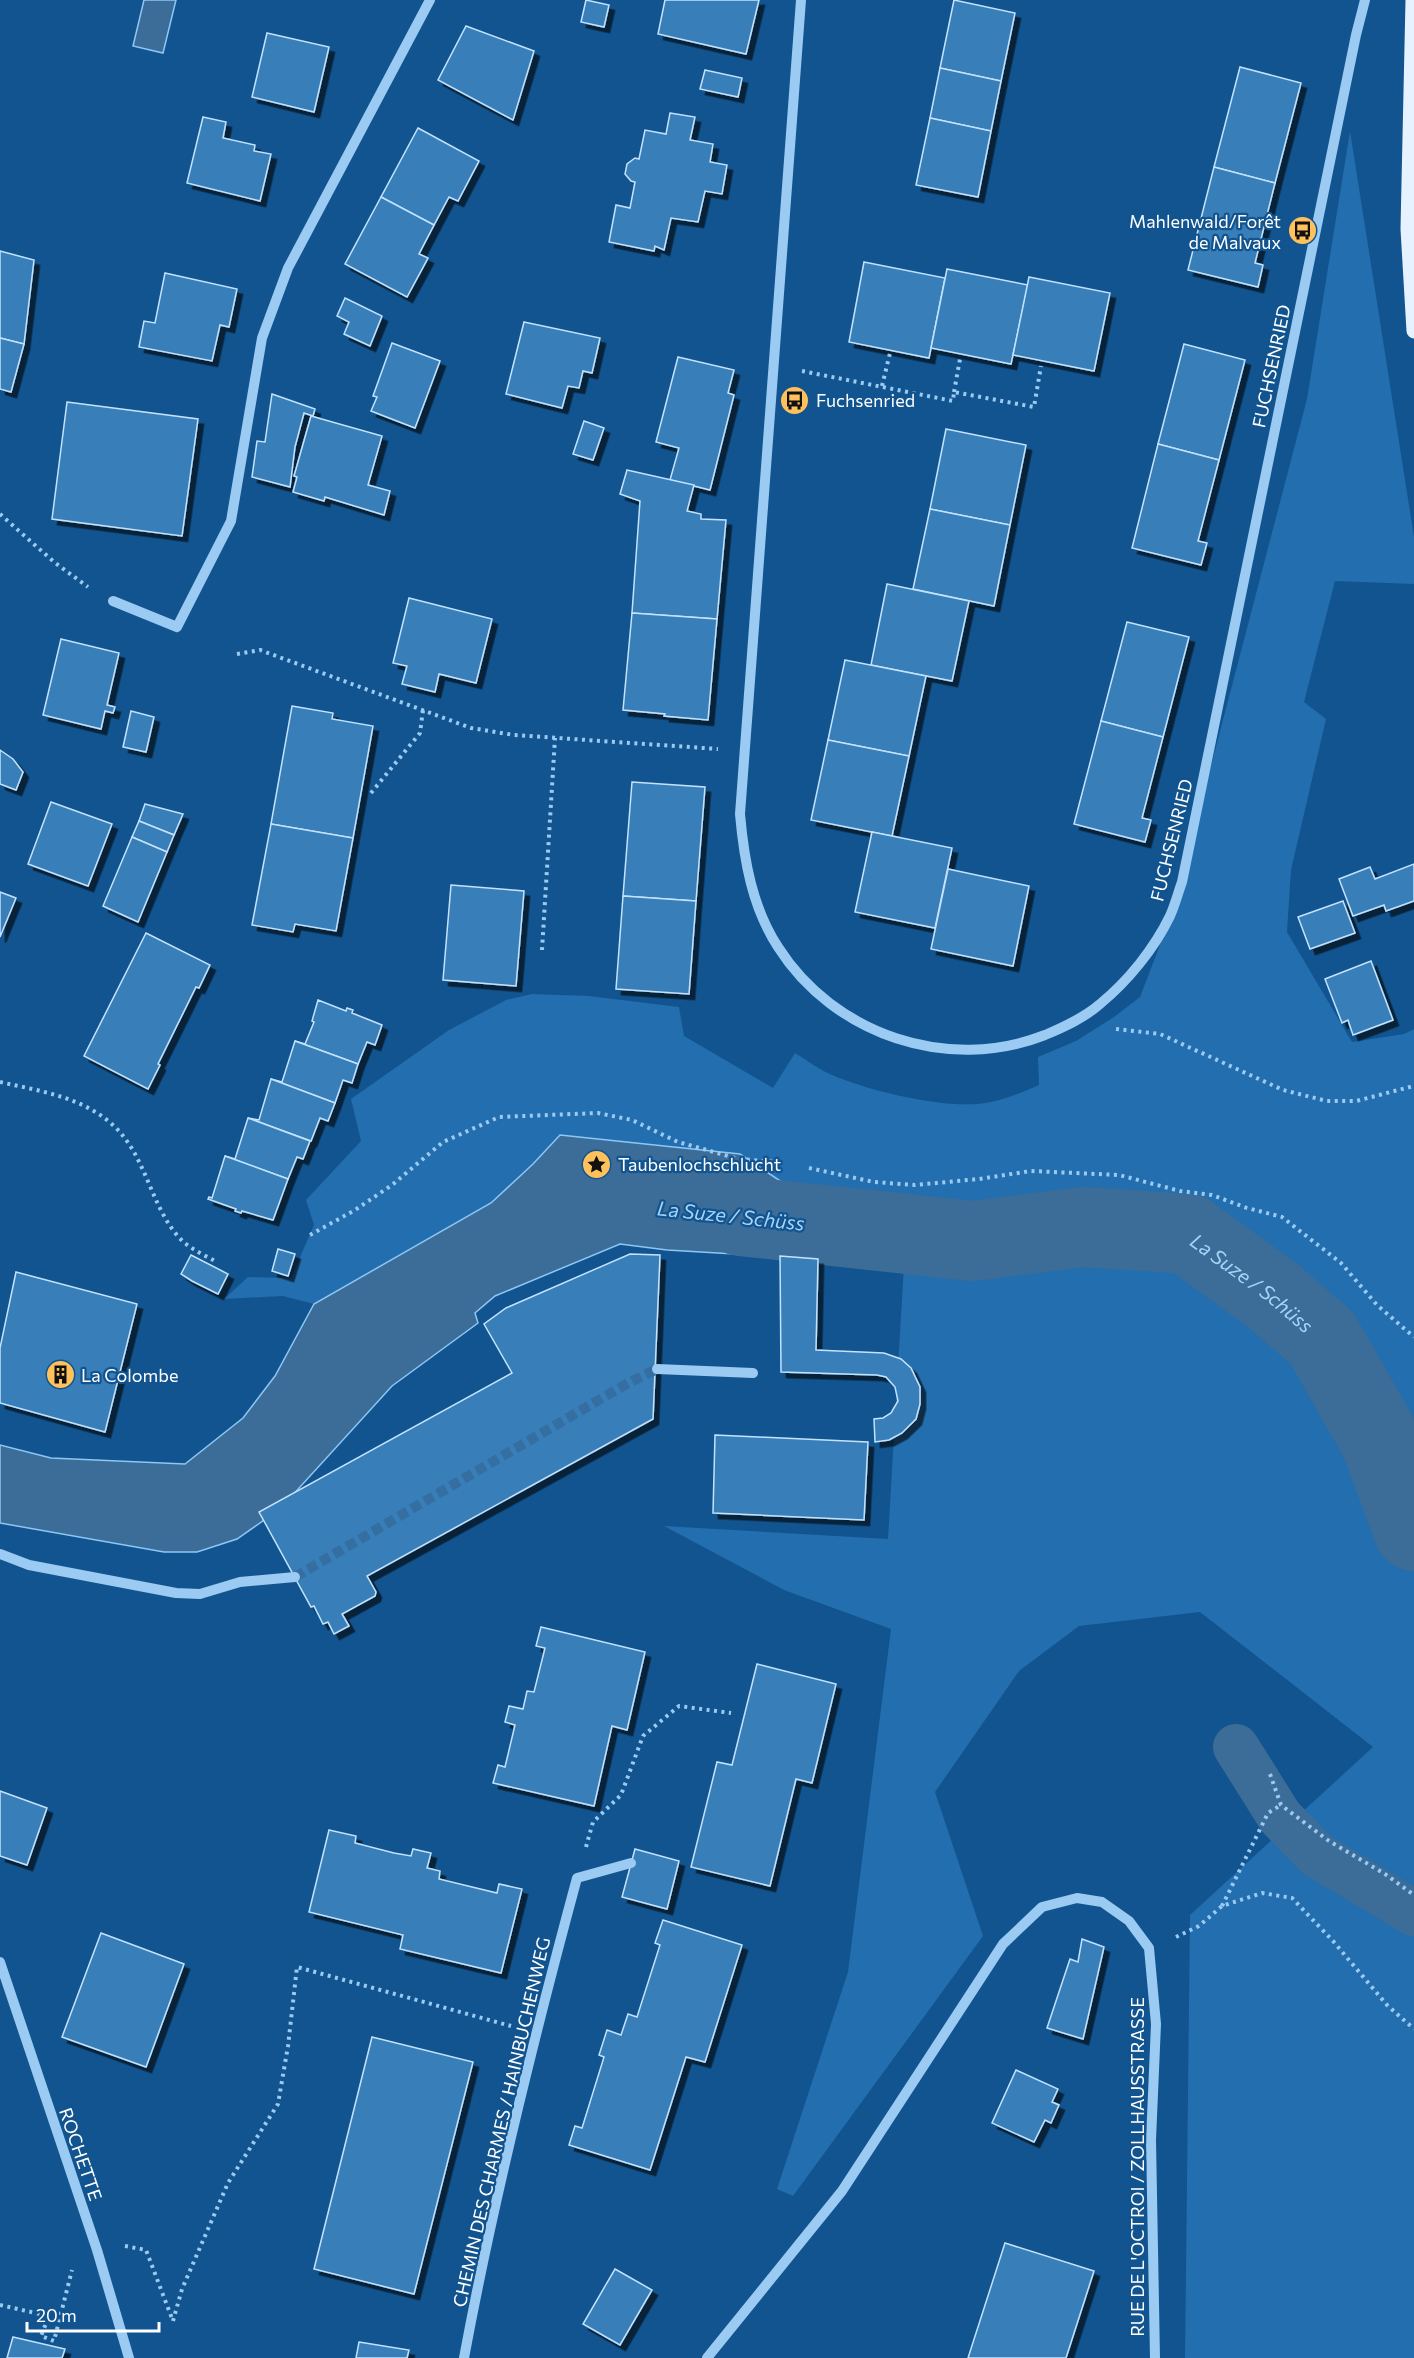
<svg xmlns="http://www.w3.org/2000/svg" width="1414" height="2358" viewBox="0 0 1414 2358" font-family="Commissioner,sans-serif">
	<defs>
		<filter id="shadow"><feDropShadow dx="5.5" dy="5.5" stdDeviation="0" flood-color="#0009"/></filter>
	</defs>
	<rect width="100%" height="100%" fill="#11548f"/>
	<path fill="#236eae" d="M1350 131 1414 537V584L1335 581 1304 702 1326 719 1291 870 1287 932 1352 1042 1404 1034 1414 1029V2358H1185L1190 1915 1373 1747 1200 1612 1079 1626 1019 1671 935 1792 983 1936 793 2196 777 2189 848 1972 891 1629 784 1590 664 1526 888 1539 904 1264 560 1135 533 1164 491 1203 314 1304 283 1296 224 1299 248 1277 291 1278 314 1225 306 1200 361 1141 351 1099 449 1030 506 1000 532 994 589 996 679 1007 684 1036 773 1088 795 1053C807 1060 818 1069 830 1074 868 1091 937 1107 978 1104 999 1102 1019 1094 1039 1085L1038 1057 1076 1041 1114 1017 1140 997 1173 911 1307 399Z"/>
	<g fill="#3c6d98" stroke="#8cc7f6" stroke-width="1.5">
		<polygon points="144,0 176,0 163,53 133,46"/>
		<polygon points="560,1135 740,1154 904,1264 667,1250 620,1244 495,1296 475,1313 478,1323 392,1386 280,1509 237,1539 197,1552 164,1552 0,1523 0,1445 51,1458 185,1464 243,1418 275,1376 314,1304 491,1203 533,1164"/>
	</g>
	<g fill="none" stroke-linecap="round" stroke-linejoin="round">
		<polyline stroke="#3c6d98" stroke-width="46" points="1236,1747 1280,1817 1317,1855 1414,1913"/>
		<path stroke="#3c6d98" stroke-width="80" id="s1" d="M740 1216 972 1241 1083 1227 1188 1234 1272 1295 1322 1338 1380 1440 1414 1531"/>
	</g>
	<g fill="#397eb8" stroke="#c2e2fd" stroke-width="1.5" filter="url(#shadow)">
		<polygon points="586,0 609,5 604,27 581,22"/>
		<polygon points="665,0 759,0 746,54 658,34"/>
		<polygon points="954,0 1015,13 1001,81 940,68"/>
		<polygon points="466,26 534,51 513,120 438,80"/>
		<polygon points="267,33 329,47 314,112 252,97"/>
		<polygon points="1240,67 1301,83 1275,183 1214,167"/>
		<polygon points="940,68 1001,81 991,131 930,118"/>
		<polygon points="705,70 742,78 738,97 700,89"/>
		<polygon points="670,113 695,117 690,140 713,144 710,162 727,165 722,194 705,191 698,222 671,218 664,250 655,246 654,251 609,242 616,205 630,208 635,182 631,181 625,174 627,164 635,158 639,159 645,130 666,134"/>
		<polygon points="203,117 226,122 223,138 255,145 254,151 271,154 260,201 187,183"/>
		<polygon points="930,118 991,131 978,197 916,185"/>
		<polygon points="418,128 479,161 458,201 449,197 434,225 381,197"/>
		<polygon points="1214,167 1275,183 1255,263 1263,265 1258,287 1188,270"/>
		<polygon points="381,197 434,225 419,254 428,258 407,297 345,264"/>
		<polygon points="0,251 34,260 24,344 0,338"/>
		<polygon points="864,262 945,278 929,358 849,342"/>
		<polygon points="947,269 1028,285 1011,364 931,348"/>
		<polygon points="165,273 237,289 229,327 220,325 212,361 139,347 144,321 155,323"/>
		<polygon points="1029,277 1110,293 1094,371 1013,355"/>
		<polygon points="345,298 382,316 370,346 344,334 349,322 337,316"/>
		<polygon points="524,322 600,338 592,373 583,371 579,388 568,386 562,408 506,394"/>
		<polygon points="0,338 24,344 11,392 0,389"/>
		<polygon points="392,343 440,361 415,428 371,411 377,397 373,396"/>
		<polygon points="1184,344 1245,360 1219,460 1158,444"/>
		<polygon points="678,357 734,370 728,393 734,395 710,490 670,480 679,448 656,442"/>
		<polygon points="272,394 315,409 313,416 304,413 295,447 290,487 252,477 257,441 265,442"/>
		<polygon points="67,402 198,419 182,536 52,519"/>
		<polygon points="311,416 382,436 368,485 390,491 384,515 325,497 324,501 293,492 297,477 294,476"/>
		<polygon points="584,421 604,428 593,460 573,454"/>
		<polygon points="946,429 1026,445 1010,525 930,509"/>
		<polygon points="1158,444 1219,460 1198,541 1207,543 1201,565 1132,548"/>
		<polygon points="627,470 694,485 687,511 701,514 701,519 726,520 717,619 632,613 640,501 620,494"/>
		<polygon points="930,509 1010,525 994,606 913,589"/>
		<polygon points="887,584 969,601 952,681 871,665"/>
		<polygon points="409,598 492,619 476,683 439,674 435,692 402,684 407,666 393,663"/>
		<polygon points="632,613 717,619 708,720 664,716 665,714 623,710"/>
		<polygon points="1127,622 1189,637 1163,737 1101,721"/>
		<polygon points="61,639 119,653 107,705 115,707 113,713 105,711 101,729 43,715"/>
		<polygon points="845,660 926,676 909,756 828,740"/>
		<polygon points="292,706 333,713 332,719 373,726 353,838 271,824"/>
		<polygon points="131,711 154,717 146,752 123,747"/>
		<polygon points="1101,721 1163,737 1142,818 1151,820 1145,842 1074,824"/>
		<polygon points="828,740 909,756 892,836 811,820"/>
		<polygon points="0,750 13,759 23,772 16,790 0,784"/>
		<polygon points="632,782 705,787 696,901 623,896"/>
		<polygon points="51,802 112,824 88,886 28,864"/>
		<polygon points="145,804 183,814 174,835 139,821"/>
		<polygon points="139,821 174,835 167,852 132,837"/>
		<polygon points="271,824 353,838 336,931 295,924 293,932 252,925"/>
		<polygon points="872,832 952,848 935,928 855,912"/>
		<polygon points="132,837 167,852 138,922 103,906"/>
		<polygon points="1414,864 1414,901 1386,911 1384,905 1353,916 1339,879 1370,867 1375,879"/>
		<polygon points="948,869 1029,886 1013,966 931,949"/>
		<polygon points="451,885 524,891 516,986 443,980"/>
		<polygon points="0,892 16,898 0,937"/>
		<polygon points="623,896 696,901 689,994 616,989"/>
		<polygon points="1343,901 1355,933 1310,949 1298,917"/>
		<polygon points="146,933 210,965 199,988 196,987 158,1064 160,1065 148,1089 84,1056"/>
		<polygon points="1371,961 1393,1020 1353,1035 1348,1020 1342,1023 1325,979"/>
		<polygon points="318,1000 346,1011 347,1008 353,1010 352,1013 382,1025 375,1045 367,1042 358,1064 295,1041 305,1044 314,1022 312,1021"/>
		<polygon points="295,1041 358,1064 352,1083 343,1080 335,1103 271,1079 282,1082"/>
		<polygon points="271,1079 335,1103 328,1121 320,1118 311,1141 248,1118 259,1120"/>
		<polygon points="248,1118 310,1141 303,1159 297,1157 288,1179 225,1156 235,1159"/>
		<polygon points="225,1156 288,1179 273,1220 242,1211 241,1213 235,1211 236,1209 208,1199 209,1197 212,1198"/>
		<polygon points="278,1249 295,1254 288,1276 272,1271"/>
		<polygon points="630,1254 660,1255 653,1419 367,1576 376,1592 375,1596 342,1614 349,1626 334,1634 328,1622 323,1624 314,1606 311,1607 259,1512 512,1373 484,1324 506,1308"/>
		<polygon points="191,1255 228,1274 218,1294 192,1281 181,1274"/>
		<polygon points="780,1256 818,1259 816,1350 884,1353 901,1359 911,1368 920,1387 920,1404 916,1419 902,1433 889,1440 875,1442 874,1419 883,1418 891,1413 898,1401 895,1387 886,1377 877,1375 781,1372"/>
		<polygon points="16,1272 137,1304 105,1432 0,1403 0,1348"/>
		<polygon points="715,1435 868,1442 864,1520 713,1513"/>
		<polygon points="541,1627 645,1652 627,1730 612,1726 594,1806 493,1783 498,1765 505,1767 515,1725 505,1722 509,1706 523,1709 527,1691 534,1692 545,1648 536,1646"/>
		<polygon points="757,1664 836,1684 812,1783 796,1779 770,1886 691,1867 717,1762 732,1765"/>
		<polygon points="0,1791 47,1808 27,1865 0,1856"/>
		<polygon points="329,1830 356,1836 355,1843 394,1853 411,1856 413,1849 431,1853 427,1868 440,1871 439,1879 497,1893 499,1884 522,1889 501,1973 400,1949 403,1935 309,1912"/>
		<polygon points="635,1849 679,1861 667,1909 622,1897"/>
		<polygon points="663,1920 742,1945 705,2062 686,2057 650,2170 569,2145 575,2126 582,2128 604,2057 599,2055 607,2030 621,2035 628,2014 637,2017 660,1945 655,1943"/>
		<polygon points="101,1933 184,1964 146,2067 62,2037"/>
		<polygon points="1082,1939 1104,1947 1083,2039 1047,2028 1070,1959 1078,1962"/>
		<polygon points="372,2037 473,2062 414,2294 314,2269"/>
		<polygon points="1016,2070 1058,2089 1052,2102 1059,2105 1051,2123 1045,2120 1034,2142 992,2123"/>
		<polygon points="1005,2243 1094,2271 1066,2358 968,2358"/>
		<polygon points="615,2269 652,2290 620,2345 583,2324"/>
		<polygon points="13,2337 65,2349 62,2358 7,2358"/>
		<polygon points="359,2342 409,2350 407,2358 356,2358"/>
	</g>
	<g fill="none" stroke-linecap="round" stroke-linejoin="round">
		<polyline stroke="#356ea0" stroke-width="10" stroke-dasharray="10 5" stroke-linecap="butt" points="295,1577 628,1383 657,1369"/>
		<g stroke="#9bcaf2" stroke-width="4" stroke-dasharray="3 4.5" stroke-linecap="butt">
			<polyline points="802,371 953,401 954,392 1034,407 1041,366"/>
			<polyline points="882,386 890,353"/>
			<polyline points="954,392 960,359"/>
			<polyline points="0,514 54,562 88,587"/>
			<polyline points="237,654 260,650 471,728 514,735 718,749"/>
			<polyline points="371,793 420,733 423,710"/>
			<polyline points="542,950 555,738"/>
			<polyline points="1116,1029 1160,1034 1283,1090 1327,1101 1356,1101 1414,1086"/>
			<path d="M0 1082C40 1091 83 1097 114 1126 145 1155 150 1202 176 1234 186 1247 202 1254 217 1262"/>
			<polyline points="809,1168 874,1182 915,1185 979,1179 1031,1171 1119,1175 1180,1191 1212,1195 1247,1208 1282,1217 1341,1263 1377,1305 1414,1337"/>
			<polyline points="310,1235 355,1210 392,1185 443,1142 499,1117 598,1113 632,1120 678,1142 739,1159 777,1162"/>
			<polyline points="1270,1774 1281,1805 1329,1841 1385,1874 1414,1895"/>
			<polyline points="586,1847 593,1822 621,1795 643,1736 679,1706 731,1713"/>
			<polyline points="1222,1906 1268,1813 1281,1805"/>
			<polyline points="1176,1937 1199,1926 1222,1906 1262,1893 1292,1898 1333,1941 1387,2005 1414,2029"/>
			<polyline points="125,2246 146,2250 173,2321"/>
			<polyline points="0,2305 49,2316 41,2336 54,2341 72,2270"/>
			<polyline points="173,2321 182,2289 228,2183 278,2104 288,2046 297,1967 511,2026"/>
		</g>
		<g stroke="#9bcaf2" stroke-width="10">
			<path d="M801 0 740 814C744 860 752 907 778 947 834 1035 948 1073 1045 1035 1064 1027 1084 1018 1100 1004 1128 981 1154 949 1170 916 1175 905 1178 893 1182 882L1356 35 1365 0"/>
			<polyline points="113,601 177,627 231,521 262,338 288,268 430,0"/>
			<polyline points="657,1369 753,1373"/>
			<polyline points="0,1554 29,1565 176,1593 200,1594 240,1582 295,1577"/>
			<polyline points="0,1962 97,2250 129,2358"/>
			<path d="M464 2358C494 2196 534 2037 577 1878L631 1863"/>
			<polyline points="707,2358 842,2191 1003,1944 1042,1907 1077,1898 1102,1902 1129,1921 1149,1948 1156,2024 1151,2140 1155,2358"/>
		</g>
		<polyline stroke="#e6f2ff" stroke-width="15" points="1413,0 1408,229 1414,331"/>
	</g>
	<defs>
		<symbol id="bus-disc" viewBox="-11 -11 22 22"><circle r="9.5" fill="#ffc15c" stroke="#11548f"/><path d="M-5-6H5V4H4V6H2V4H-2V6H-4V4H-5ZM-3.5-4V0h7V-4ZM-3.5 1.2v1.5H-2V1.2ZM2 1.2v1.5H3.5V1.2Z" fill="#111"/></symbol>
		<symbol id="sight-disc" viewBox="-11 -11 22 22"><circle r="9.5" fill="#ffc15c" stroke="#11548f"/><path d="M0-6L1.8-2.2L6-1.7L2.9 1.2L3.7 5.4L0 3.3L-3.7 5.4L-2.9 1.2L-6-1.7L-1.8-2.2Z" fill="#111"/></symbol>
		<symbol id="building-disc" viewBox="-11 -11 22 22"><circle r="9.5" fill="#ffc15c" stroke="#11548f"/><path d="M-4-6H4V6H1V3H-1V6H-4ZM-2.5-4.3h1.7v1.8h-1.7ZM.8-4.3h1.7v1.8H.8ZM-2.5-1h1.7V.8h-1.7ZM.8-1h1.7V.8H.8Z" fill="#111"/></symbol>
	</defs>
	<g fill-rule="evenodd">
		<use href="#bus-disc" x="1286" y="214" width="33" height="33"/>
		<use href="#bus-disc" x="778" y="384" width="33" height="33"/>
		<use href="#sight-disc" x="580" y="1148" width="33" height="33"/>
		<use href="#building-disc" x="44" y="1358" width="33" height="33"/>
	</g>
	<g text-anchor="middle" dominant-baseline="central" stroke-width="4.5" stroke-linejoin="round" paint-order="stroke">
		<g font-size="18" fill="#fff" stroke="#11548f" text-anchor="start">
			<text x="1281" y="221" text-anchor="end">Mahlenwald/Forêt<tspan x="1281" dy="21">de Malvaux</tspan></text>
			<text x="816" y="400">Fuchsenried</text>
			<text x="618" y="1164">Taubenlochschlucht</text>
			<text x="81" y="1375">La Colombe</text>
		</g>
		<g font-size="18" fill="#fff" stroke="#11548f">
			<text transform="translate(1271 366) rotate(-78)">FUCHSENRIED</text>
			<text transform="translate(1171 840) rotate(-76)">FUCHSENRIED</text>
			<text transform="translate(501 2122) rotate(-77)">CHEMIN DES CHARMES / HAINBUCHENWEG</text>
			<text transform="translate(81 2154) rotate(71)">ROCHETTE</text>
			<text transform="translate(1137 2167) rotate(-90)">RUE DE L'OCTROI / ZOLLHAUSSTRASSE</text>
		</g>
		<g font-size="20" font-style="italic" fill="#a6d4f9" stroke="#11548f">
			<text transform="translate(731 1215) rotate(6)">La Suze / Schüss</text>
			<text stroke="none"><textPath href="#s1" startOffset="531">La Suze / Schüss</textPath></text>
		</g>
	</g>
	<path d="M27 2322v9h132v-9" fill="none" stroke="#ffffff" stroke-width="3"/>
	<text x="36" y="2322" font-size="18" fill="#ffffff" stroke="#11548f" stroke-width="4.5" paint-order="stroke">20 m</text>
</svg>
